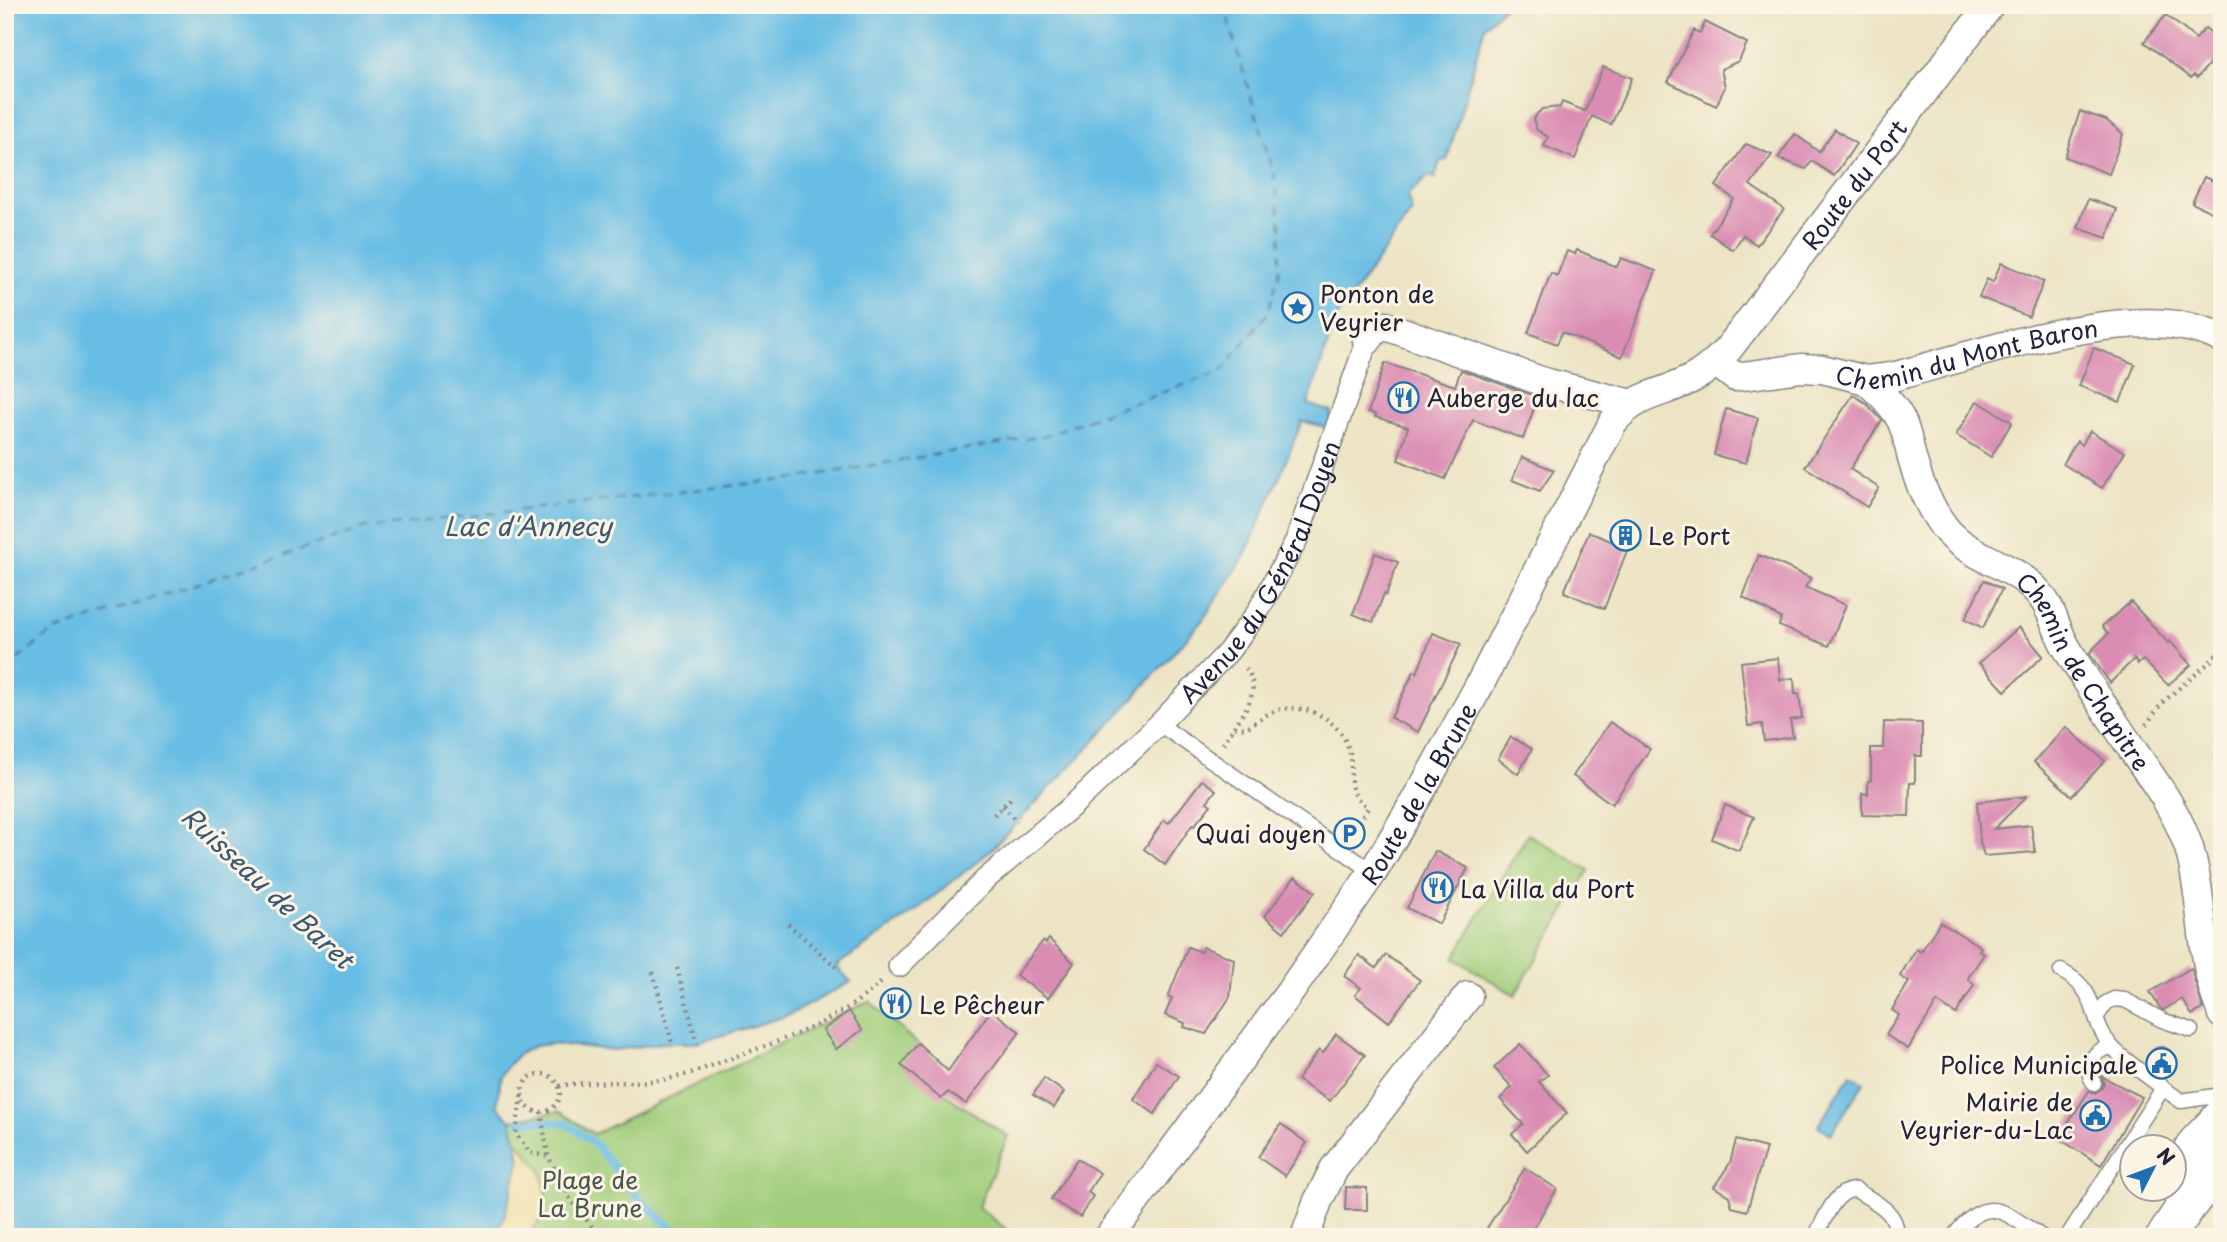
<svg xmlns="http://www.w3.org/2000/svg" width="2227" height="1242" viewBox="0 0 2227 1242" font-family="'Playpen Sans',sans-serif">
	<rect width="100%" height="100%" fill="#fcf5e5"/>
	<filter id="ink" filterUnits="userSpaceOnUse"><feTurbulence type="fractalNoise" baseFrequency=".0143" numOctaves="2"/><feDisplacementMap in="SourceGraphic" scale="14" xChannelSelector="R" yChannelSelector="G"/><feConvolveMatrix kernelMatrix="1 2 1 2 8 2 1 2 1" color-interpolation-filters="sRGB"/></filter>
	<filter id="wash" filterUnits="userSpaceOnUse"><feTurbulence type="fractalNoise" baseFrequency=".00686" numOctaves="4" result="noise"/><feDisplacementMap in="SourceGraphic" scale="28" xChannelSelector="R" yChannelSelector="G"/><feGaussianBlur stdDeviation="1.57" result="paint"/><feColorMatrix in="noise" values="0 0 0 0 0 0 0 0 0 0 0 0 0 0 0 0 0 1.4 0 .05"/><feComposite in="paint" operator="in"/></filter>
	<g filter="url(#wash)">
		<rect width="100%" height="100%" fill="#ece4c4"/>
		<g fill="#a1ce7b" stroke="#62785b" stroke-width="2">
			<polygon points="1528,834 1589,870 1515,995 1454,958"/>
			<polygon points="869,1001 937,1061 931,1085 1008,1136 978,1207 1016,1237 524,1237 529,1234 540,1168 516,1140 511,1120 559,1111 594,1134"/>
		</g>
		<polygon fill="#eeda9e" stroke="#887e6c" stroke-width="2" points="516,1140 540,1168 547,1195 546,1213 529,1234 524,1237 493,1237 504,1218 520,1159"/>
		<g fill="#68bde4" stroke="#457090" stroke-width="2">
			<polygon points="5,5 1506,5 1485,26 1447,160 1440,161 1435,178 1429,176 1407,195 1412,211 1336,319 1308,404 1332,412 1328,428 1302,421 1280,476 1243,559 1202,621 1105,730 988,853 914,912 836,966 851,982 789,1015 697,1043 662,1043 615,1050 550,1044 534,1046 519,1054 509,1064 501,1076 497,1106 511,1120 520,1159 504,1218 493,1237 5,1237"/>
			<polygon points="1851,1074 1864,1082 1831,1134 1818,1126"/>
		</g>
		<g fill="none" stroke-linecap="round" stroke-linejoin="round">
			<polyline stroke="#68bde4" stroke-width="8" points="520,1121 566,1123 596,1145 639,1199 682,1237"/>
			<polyline stroke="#3a5876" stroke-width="2" stroke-dasharray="9 7" stroke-linecap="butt" points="5,669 54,631 366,528 798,478 1043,436 1222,371 1268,312 1279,275 1281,227 1274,174 1230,27 1225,5"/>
		</g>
		<g id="blocks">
			<g fill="#da8cb3">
				<polygon points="2166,15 2196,39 2205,28 2222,41 2222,74 2209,64 2197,78 2194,75 2191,78 2144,42"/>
				<polygon points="1705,22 1747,43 1739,61 1721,69 1725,87 1716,106 1668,82 1694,30 1700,33"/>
				<polygon points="1603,67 1632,78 1611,125 1592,116 1575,159 1544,146 1548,137 1537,130 1533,120 1538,113 1542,109 1560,107 1562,102 1585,111"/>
				<polygon points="2080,111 2106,120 2123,134 2109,174 2065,157"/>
				<polygon points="1835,129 1856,144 1834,176 1812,161 1806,169 1778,158 1795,134 1819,152"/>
				<polygon points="1746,144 1772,155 1750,185 1784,209 1757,245 1743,235 1733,250 1710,234 1734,199 1716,186"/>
				<polygon points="2204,177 2222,185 2222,217 2192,203"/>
				<polygon points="2088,199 2117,209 2107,238 2078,228"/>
				<polygon points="1577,250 1617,267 1621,258 1656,271 1622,357 1562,332 1557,344 1528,333 1551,273 1557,276 1567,251 1575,254"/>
				<polygon points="2001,263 2044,281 2029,317 1979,297 1987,279 1993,282"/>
				<polygon points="2094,348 2135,364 2120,402 2079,386"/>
				<polygon points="1385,363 1455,386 1461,370 1538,397 1523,439 1473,420 1445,479 1398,460 1408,427 1375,417 1376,415 1368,412"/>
				<polygon points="1853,395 1866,403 1882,420 1850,469 1879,488 1867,507 1805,467"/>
				<polygon points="1977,401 2012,422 1991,457 1956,435"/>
				<polygon points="1726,409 1758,418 1746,463 1714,455"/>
				<polygon points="2090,431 2125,452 2102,488 2063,464 2077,441 2082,445"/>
				<polygon points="1522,457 1554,470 1540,491 1512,480"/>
				<polygon points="1589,532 1628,548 1604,609 1564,592"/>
				<polygon points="1375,553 1398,562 1386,595 1384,594 1373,622 1353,614"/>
				<polygon points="1759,555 1811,578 1805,587 1846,605 1829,646 1779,626 1781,618 1743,597"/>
				<polygon points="1984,580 2002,589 1983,628 1965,619"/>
				<polygon points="2131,602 2168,643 2170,641 2191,665 2168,685 2143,660 2138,664 2134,659 2110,683 2089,653 2108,634 2102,626"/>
				<polygon points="2019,627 2043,656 2005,691 1979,663"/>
				<polygon points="1433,633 1461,644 1418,732 1391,718 1414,671 1417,673"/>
				<polygon points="1778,658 1780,680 1794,678 1795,694 1799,694 1802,718 1790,720 1793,737 1764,741 1762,724 1748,726 1741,662"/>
				<polygon points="1610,722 1650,749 1612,804 1573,776"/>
				<polygon points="1884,722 1922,723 1922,756 1915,756 1915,783 1910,783 1909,816 1862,815 1862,793 1868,794 1868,781 1871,780 1871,748 1883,748"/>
				<polygon points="2066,727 2105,761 2072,796 2034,762"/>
				<polygon points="1511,737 1532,749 1518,774 1498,759"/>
				<polygon points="1202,780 1216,790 1207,802 1211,805 1194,826 1192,825 1165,865 1144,849 1164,820 1169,823"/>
				<polygon points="2027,796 1994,829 2031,825 2035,852 1984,856 1980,842 1977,802"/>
				<polygon points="1725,805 1754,817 1739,851 1712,839"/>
				<polygon points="1435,851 1468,868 1439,924 1407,908"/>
				<polygon points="1295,877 1315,892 1284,932 1265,916"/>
				<polygon points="1940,922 1981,947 1979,950 1984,954 1968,978 1974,985 1956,1014 1937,1002 1908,1049 1886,1035 1899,1015 1892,1010 1909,982 1900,976 1916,949 1921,952"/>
				<polygon points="1049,939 1074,963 1048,998 1016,975 1043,941 1046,943"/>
				<polygon points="1188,947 1201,952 1203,947 1234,959 1230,997 1206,1034 1184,1027 1185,1023 1165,1015 1172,998 1168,997"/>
				<polygon points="1359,955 1376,968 1386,955 1420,980 1389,1022 1355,995 1361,988 1344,976"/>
				<polygon points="2191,968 2203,1009 2192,1015 2182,999 2163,1010 2160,1008 2150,992"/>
				<polygon points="991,1010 1020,1032 966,1104 948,1092 941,1099 901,1065 918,1043 948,1071"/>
				<polygon points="849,1011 862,1030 836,1049 823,1030"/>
				<polygon points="1336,1034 1365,1055 1330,1101 1297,1080 1319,1050 1323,1053"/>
				<polygon points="1520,1044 1548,1075 1539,1082 1567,1113 1527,1151 1512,1134 1523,1124 1500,1099 1512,1087 1494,1068"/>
				<circle cx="2161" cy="1059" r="12"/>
				<polygon points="1156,1062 1179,1076 1155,1114 1133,1099"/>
				<polygon points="2101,1076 2142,1097 2101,1165 2058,1138 2089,1091 2095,1093 2102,1088 2104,1082"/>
				<polygon points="1044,1078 1064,1092 1054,1108 1033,1095"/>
				<polygon points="1281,1124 1307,1143 1285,1176 1258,1157"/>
				<polygon points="1736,1140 1766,1148 1747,1211 1732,1207 1729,1196 1714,1187 1730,1163"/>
				<polygon points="1077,1159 1100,1173 1088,1192 1093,1196 1080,1217 1051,1199"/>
				<polygon points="1525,1168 1557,1189 1528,1237 1501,1237 1487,1228"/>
				<polygon points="1346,1187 1367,1188 1367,1210 1345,1210"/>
			</g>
		</g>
	</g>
	<g filter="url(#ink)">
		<use href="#blocks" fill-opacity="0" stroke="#878380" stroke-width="2"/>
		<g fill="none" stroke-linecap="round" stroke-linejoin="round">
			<defs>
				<g id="service">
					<polyline points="1159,724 1373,872"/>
					<path d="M2061 971C2101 991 2088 1019 2111 1046 2124 1061 2147 1075 2163 1088"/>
					<polyline points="2097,1016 2106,1003 2114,999 2125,1000 2162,1020 2191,1030"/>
					<path d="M2094 1083C2082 1068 2093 1050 2111 1047"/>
					<path d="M1815 1237C1824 1221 1835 1188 1856 1190 1874 1202 1900 1212 1896 1237"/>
					<path d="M1953 1237C1989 1192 2002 1211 2042 1237"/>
					<polyline points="2067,1237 2163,1088 2181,1101 2222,1095"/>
				</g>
				<g id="pedestrian">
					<path id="s1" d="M899 966 986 879 1071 807 1159 724 1228 652 1257 613 1296 541 1367 341"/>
				</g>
				<g id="minor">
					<polyline points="1367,341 1375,330 1386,326 1544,382 1632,404"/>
					<path id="s2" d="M1716 362 1735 377 1801 368 1822 369 1866 380 1892 377C1976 355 2144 295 2222 339"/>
					<path id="s3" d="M1866 380C1879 392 1893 404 1901 420 1908 434 1909 450 1914 465 1920 486 1931 509 1944 527 1967 557 2009 563 2035 589 2051 604 2055 627 2065 645 2086 682 2111 717 2134 752 2155 782 2178 813 2189 848 2202 892 2200 939 2212 984 2214 994 2219 1004 2222 1014"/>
					<path id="s4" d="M1109 1237 1290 992 1373 872 1425 784 1480 684 1613 422C1639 391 1664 395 1695 377 1709 369 1719 359 1729 348L1990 5"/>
					<polyline points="1305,1237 1318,1201 1334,1169 1468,996"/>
				</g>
				<g id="secondary">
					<polyline points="2174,1181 2197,1144 2222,1118"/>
					<path d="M2166 1237C2181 1212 2199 1186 2222 1168"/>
				</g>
			</defs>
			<use href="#service" stroke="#878380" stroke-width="17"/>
			<use href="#pedestrian" stroke="#878380" stroke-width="24"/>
			<use href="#minor" stroke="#878380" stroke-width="31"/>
			<use href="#secondary" stroke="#878380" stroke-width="41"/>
			<g stroke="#878380" stroke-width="4.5" stroke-dasharray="2 5" stroke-linecap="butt">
				<polyline points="1336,319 1346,327"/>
				<polyline points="2146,725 2162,703 2210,662 2222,649"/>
				<path d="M1234 727C1248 706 1262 689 1244 665"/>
				<path d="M1223 744 1234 727 1247 728C1256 722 1264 715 1275 711 1305 701 1340 719 1349 750 1356 777 1341 788 1368 808L1353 831 1357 834"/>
				<polyline points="1003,806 1017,822"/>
				<polyline points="994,815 1012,797"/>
				<polyline points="788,924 836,967"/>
				<polyline points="677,968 697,1043"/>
				<polyline points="653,972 672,1043"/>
				<circle cx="541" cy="1093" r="19"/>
				<path d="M559 1086C598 1079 638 1086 677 1077 697 1072 718 1063 737 1056 794 1036 838 1021 884 980"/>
				<polyline points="521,1096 516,1134 530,1153 548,1156"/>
				<polyline points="541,1112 548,1156 571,1200 600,1237"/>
			</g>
			<use href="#service" stroke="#fff" stroke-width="14"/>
			<use href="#pedestrian" stroke="#fff" stroke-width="21"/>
			<use href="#minor" stroke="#fff" stroke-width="28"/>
			<use href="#secondary" stroke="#fff" stroke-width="38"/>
		</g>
	</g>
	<defs>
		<symbol id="sight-ring" viewBox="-11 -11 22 22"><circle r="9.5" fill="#fcf5e5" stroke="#1f6fb2" stroke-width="1.5"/><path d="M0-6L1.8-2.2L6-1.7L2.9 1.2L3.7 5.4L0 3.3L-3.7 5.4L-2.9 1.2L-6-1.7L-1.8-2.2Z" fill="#1f6fb2"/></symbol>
		<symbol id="restaurant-ring" viewBox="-11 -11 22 22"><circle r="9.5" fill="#fcf5e5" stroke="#1f6fb2" stroke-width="1.5"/><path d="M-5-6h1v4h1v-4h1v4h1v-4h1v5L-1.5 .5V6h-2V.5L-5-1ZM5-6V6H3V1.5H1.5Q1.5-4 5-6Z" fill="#1f6fb2"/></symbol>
		<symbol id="building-ring" viewBox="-11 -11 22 22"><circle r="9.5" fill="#fcf5e5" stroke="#1f6fb2" stroke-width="1.5"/><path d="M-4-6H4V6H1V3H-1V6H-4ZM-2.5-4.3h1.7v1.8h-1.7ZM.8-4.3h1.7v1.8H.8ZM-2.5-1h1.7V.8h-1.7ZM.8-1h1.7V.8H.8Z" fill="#1f6fb2"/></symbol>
		<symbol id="parking-ring" viewBox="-11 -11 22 22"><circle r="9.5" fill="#fcf5e5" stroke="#1f6fb2" stroke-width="1.5"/><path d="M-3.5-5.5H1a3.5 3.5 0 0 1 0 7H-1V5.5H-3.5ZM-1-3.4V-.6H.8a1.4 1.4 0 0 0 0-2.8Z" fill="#1f6fb2"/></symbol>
		<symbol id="civic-ring" viewBox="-11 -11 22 22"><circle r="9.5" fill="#fcf5e5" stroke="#1f6fb2" stroke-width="1.5"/><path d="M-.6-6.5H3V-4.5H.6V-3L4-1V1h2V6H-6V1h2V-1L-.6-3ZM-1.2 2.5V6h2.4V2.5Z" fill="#1f6fb2"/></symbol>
	</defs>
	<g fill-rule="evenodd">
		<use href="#sight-ring" x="1280" y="290" width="35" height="35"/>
		<use href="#restaurant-ring" x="1386" y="380" width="35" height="35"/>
		<use href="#building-ring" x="1608" y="518" width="35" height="35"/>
		<use href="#parking-ring" x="1332" y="816" width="35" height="35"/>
		<use href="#restaurant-ring" x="1420" y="870" width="35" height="35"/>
		<use href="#restaurant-ring" x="878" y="986" width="35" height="35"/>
		<use href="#civic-ring" x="2144" y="1046" width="35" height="35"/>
		<use href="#civic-ring" x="2078" y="1098" width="35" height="35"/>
	</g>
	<g text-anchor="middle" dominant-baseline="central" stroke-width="6" stroke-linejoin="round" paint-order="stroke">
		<g font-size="24" fill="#22223b" stroke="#fcf5e5">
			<text stroke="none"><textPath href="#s4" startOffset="1306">Route du Port</textPath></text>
			<text stroke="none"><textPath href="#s2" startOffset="261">Chemin du Mont Baron</textPath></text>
			<text stroke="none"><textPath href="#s1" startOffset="541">Avenue du Général Doyen</textPath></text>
			<text stroke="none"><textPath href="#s3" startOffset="376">Chemin de Chapitre</textPath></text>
			<text stroke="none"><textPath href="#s4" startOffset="541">Route de la Brune</textPath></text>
		</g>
		<g font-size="24" fill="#22223b" stroke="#fcf5e5" text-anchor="start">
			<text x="1320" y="293">Ponton de<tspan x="1320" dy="28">Veyrier</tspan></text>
			<text x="1427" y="397">Auberge du lac</text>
			<text x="1648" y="535">Le Port</text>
			<text x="1326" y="833" text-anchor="end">Quai doyen</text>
			<text x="1460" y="888">La Villa du Port</text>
			<text x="919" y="1004">Le Pêcheur</text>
			<text x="2138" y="1064" text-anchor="end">Police Municipale</text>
			<text x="2073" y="1101" text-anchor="end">Mairie de<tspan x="2073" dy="28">Veyrier-du-Lac</tspan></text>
		</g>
		<g font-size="24" fill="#48564e" stroke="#fcf5e5">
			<text x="590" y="1179">Plage de<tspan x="590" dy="28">La Brune</tspan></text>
		</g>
		<g font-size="26" font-style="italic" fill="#3a5876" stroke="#fcf5e5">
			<text x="528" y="525">Lac d'Annecy</text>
			<text transform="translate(268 887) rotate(43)">Ruisseau de Baret</text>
		</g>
	</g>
	<rect width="2227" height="1242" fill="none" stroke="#fcf5e5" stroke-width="28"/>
	<g transform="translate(2153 1168) rotate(48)"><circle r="33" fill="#fcf5e5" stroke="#a5a1a1" stroke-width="2"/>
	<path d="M0-5L12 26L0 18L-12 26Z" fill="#1f6fb2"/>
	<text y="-10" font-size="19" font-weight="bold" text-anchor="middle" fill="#22223b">N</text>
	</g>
</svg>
